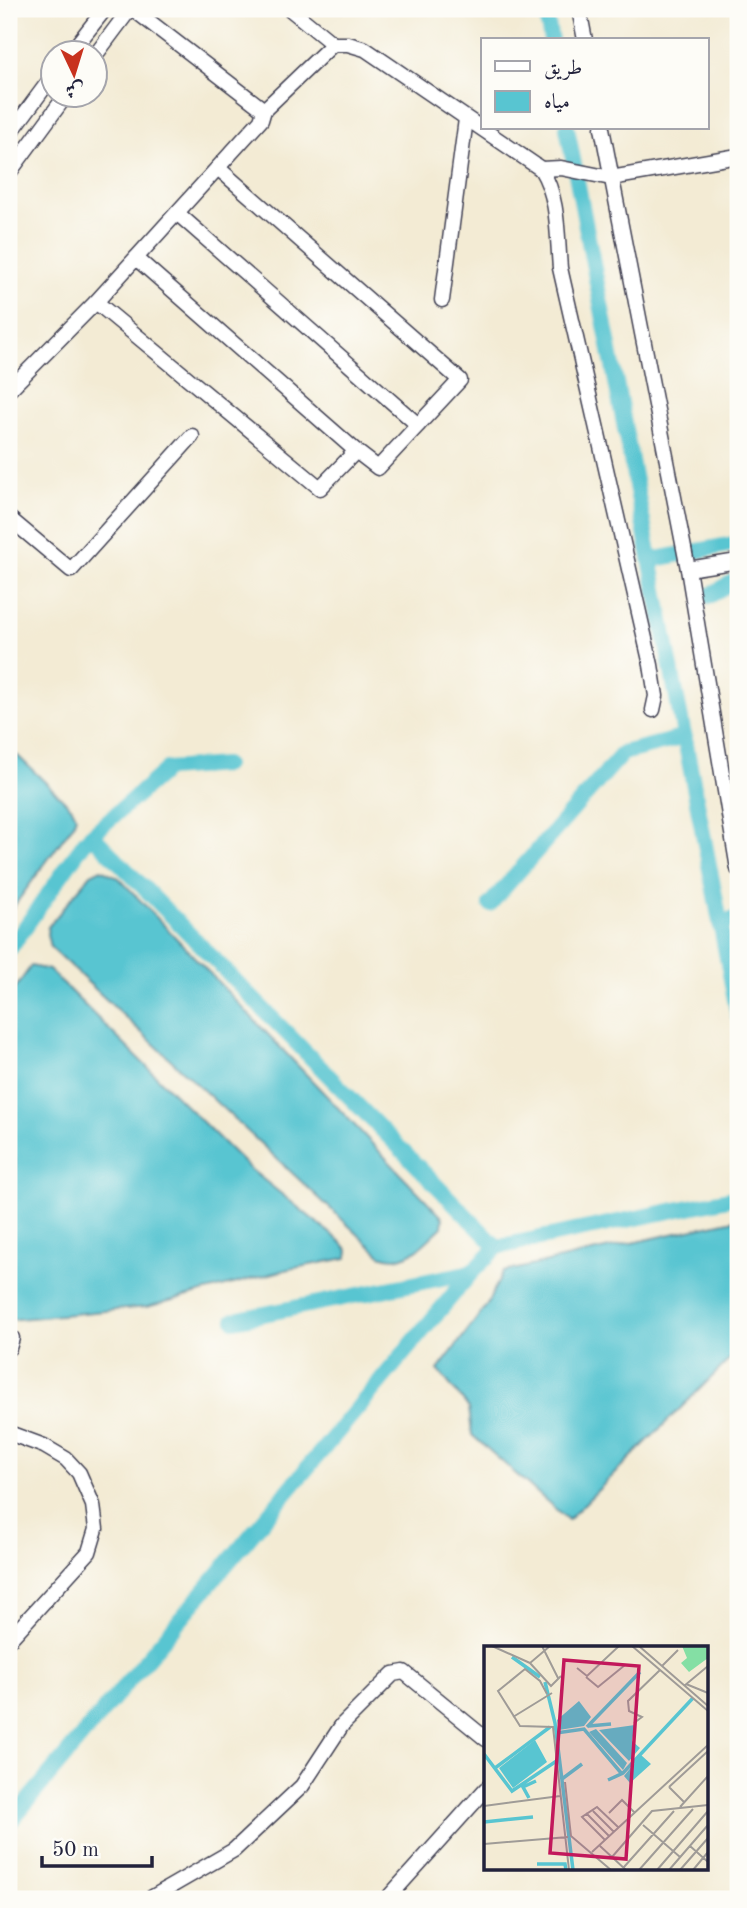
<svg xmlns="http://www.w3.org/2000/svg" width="747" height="1908" viewBox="0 0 747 1908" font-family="'Old Standard TT',Amiri,serif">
	<rect width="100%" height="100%" fill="#fdfcf7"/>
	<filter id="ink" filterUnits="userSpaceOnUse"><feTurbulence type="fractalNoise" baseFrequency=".0143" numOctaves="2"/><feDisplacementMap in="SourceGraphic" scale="14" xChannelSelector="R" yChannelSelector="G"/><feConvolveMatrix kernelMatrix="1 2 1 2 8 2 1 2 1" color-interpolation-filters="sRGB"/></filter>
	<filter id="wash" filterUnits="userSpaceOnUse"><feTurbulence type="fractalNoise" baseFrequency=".00686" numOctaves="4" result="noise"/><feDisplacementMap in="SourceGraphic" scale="28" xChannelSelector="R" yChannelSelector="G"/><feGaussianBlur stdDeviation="1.57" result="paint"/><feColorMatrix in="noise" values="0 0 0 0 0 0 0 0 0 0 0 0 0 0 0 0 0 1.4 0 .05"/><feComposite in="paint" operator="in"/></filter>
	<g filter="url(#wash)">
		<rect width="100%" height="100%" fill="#f3ebd4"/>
		<g fill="#58c5d1" stroke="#3d7486" stroke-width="2">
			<polygon points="9,752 18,756 72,808 76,816 73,825 9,913"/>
			<path d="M101 869 119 878 443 1218 442 1227C422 1245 408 1266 380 1255L50 947 47 934 48 927 91 874Z"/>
			<polygon points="31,966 49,970 249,1168 341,1242 348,1250 347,1258 289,1269 147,1307 9,1320 9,1186 15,1177 15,1159 9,1152 9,997"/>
			<polygon points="738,1219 738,1351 568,1520 472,1435 469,1408 438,1370 486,1306 503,1272"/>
		</g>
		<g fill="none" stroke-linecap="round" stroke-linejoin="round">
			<g stroke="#58c5d1" stroke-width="16">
				<polyline points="545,9 551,40"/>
				<polyline points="567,128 738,1015"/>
				<polyline points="651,560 738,543"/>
				<polyline points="709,596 738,579"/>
				<polyline points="92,835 497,1247 738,1197"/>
				<polyline points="490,904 623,753 685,737"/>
				<polyline points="721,925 738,917"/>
				<polyline points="9,950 86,840 167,769 225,765"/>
				<polyline points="234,1320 472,1272 497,1247"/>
				<polyline points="9,1823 472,1272"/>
			</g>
		</g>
	</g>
	<g filter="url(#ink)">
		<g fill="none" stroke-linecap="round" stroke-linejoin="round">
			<defs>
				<g id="street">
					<polyline points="133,9 264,110"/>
					<polyline points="290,9 333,44"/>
					<polyline points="579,9 585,40"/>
					<polyline points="71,52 105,9"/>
					<polyline points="94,57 130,9"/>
					<polyline points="602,128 688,569 738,869"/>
					<polyline points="9,135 52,77"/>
					<polyline points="541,169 561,168 611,178 738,156"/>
					<polyline points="9,173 67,94"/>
					<polyline points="177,213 418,425"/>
					<polyline points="136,258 356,451"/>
					<polyline points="442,300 466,119"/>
					<polyline points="96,302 320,488 356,451 378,468 460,380 218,168"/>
					<path d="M9 390 96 302 261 120 264 110 333 44H348L365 49 541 169C559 198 557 234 560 268L651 665 656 696 653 710"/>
					<polyline points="9,518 71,570 192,436"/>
					<polyline points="688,569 738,561"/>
					<polyline points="9,1348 12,1338"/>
					<polyline points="9,1433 44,1446 66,1459 79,1473 93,1505 96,1529 89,1552 9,1640"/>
					<polyline points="149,1899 234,1850 302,1786 342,1725 393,1674 404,1672 486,1739"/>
					<polyline points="387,1899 486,1789"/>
				</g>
			</defs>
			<use href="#street" stroke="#414052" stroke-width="17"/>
			<use href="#street" stroke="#fff" stroke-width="14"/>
		</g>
	</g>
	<g transform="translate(484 1646)">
		<rect width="224" height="224" fill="#f3ebd4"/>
		<path d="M198 0H224V12L205 26 197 17 203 12Z" fill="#84dfa4"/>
		<path d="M95 55 107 71 100 80 75 84 73 74ZM151 79 148 95 156 102 145 115 115 84ZM112 83 143 117 139 124 105 86ZM51 94 63 116 29 142 15 122ZM157 109 167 118 146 137 140 130Z" fill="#58c5d1"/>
		<path fill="none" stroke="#58c5d1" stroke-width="3.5" d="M28 11 56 31M61 36 71 77 89 224M105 80 127 78M103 81 156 26M72 87 100 83 138 128M0 108 28 145 74 114M11 122 66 81M78 133 98 118M124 134 139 127 209 52M45 152 39 141 52 135M0 176 49 171M53 218H81L82 224"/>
		<path fill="none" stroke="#9f9b97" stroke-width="2" d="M8 0 46 17M58 0 74 32M66 0 46 17 67 40 77 30M148 0 224 65M155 0 224 60M178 20 194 4M93 22 103 30 135 0M102 31 114 41 141 19M202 38 224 47M200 40 224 20M63 48 56 35 41 23 14 45 36 80 69 81 85 224M29 71 68 47M150 77 158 71 145 65 144 55 176 24M81 136 87 190 127 224M185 141 224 105M185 141 201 157M0 160 76 150M196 161 224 130M109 165 130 186M102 167 125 190M125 167 138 154 151 167M159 179 196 211M121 194 98 171 113 161 134 181M0 198 84 191M116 200 142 224M206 200 224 216M108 206 224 99M128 211 168 165 224 159M140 221 190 165M155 224 209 163M173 224 224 165M185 224 224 179M196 224 224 192M209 224 224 206"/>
		<path fill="#c2185b" fill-opacity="0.15" stroke="#c2185b" stroke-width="3.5" d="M80 14 155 20 142 213 66 207Z"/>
		<rect width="224" height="224" fill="none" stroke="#22223b" stroke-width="3.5"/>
	</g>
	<rect width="747" height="1908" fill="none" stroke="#fdfcf7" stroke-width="35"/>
	<rect x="481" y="38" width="228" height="91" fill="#fdfcf7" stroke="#a5a5ac" stroke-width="2"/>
	<rect x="495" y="61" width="35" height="10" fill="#ffffff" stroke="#a5a5ac" stroke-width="2"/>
	<text x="544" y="74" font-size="21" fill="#22223b">طريق</text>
	<rect x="495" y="91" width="35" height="21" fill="#58c5d1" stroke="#a5a5ac" stroke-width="2"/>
	<text x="544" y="108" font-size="21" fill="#22223b">مياه</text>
	<g transform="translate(74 74) rotate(176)"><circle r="33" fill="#fdfcf7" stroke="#a5a5ac" stroke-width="2"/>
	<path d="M0-5L12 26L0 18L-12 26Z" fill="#c8321e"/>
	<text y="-10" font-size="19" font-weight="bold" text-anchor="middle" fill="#22223b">ش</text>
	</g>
	<path d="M42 1856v10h110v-10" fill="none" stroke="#22223b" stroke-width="3.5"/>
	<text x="52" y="1856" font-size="21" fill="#22223b" stroke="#fdfcf7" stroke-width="5" paint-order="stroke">50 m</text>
</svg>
